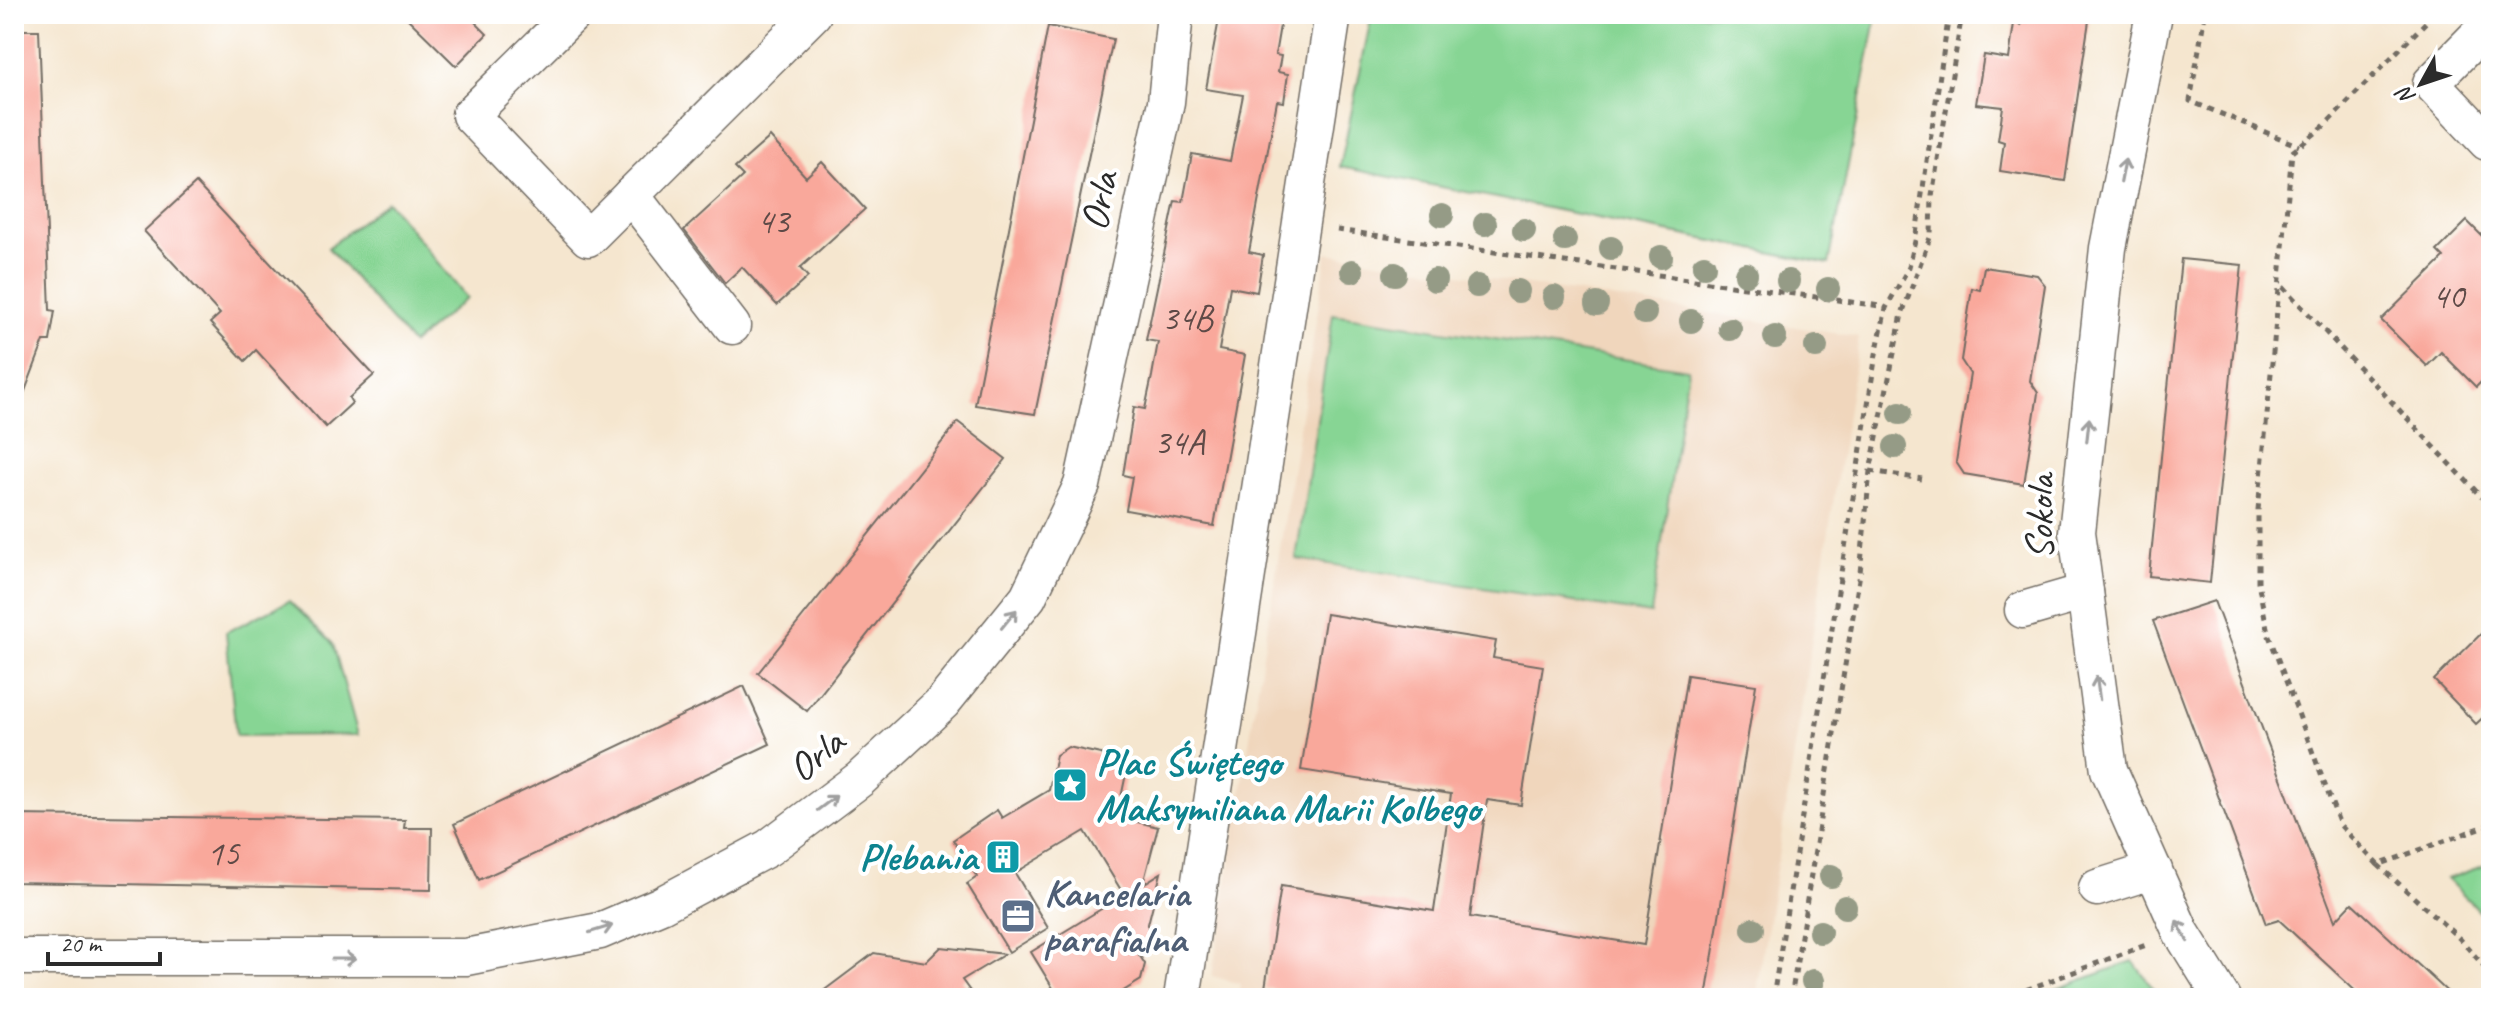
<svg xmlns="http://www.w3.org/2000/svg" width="2505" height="1012" viewBox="0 0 2505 1012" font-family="Caveat,sans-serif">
	<rect width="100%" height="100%" fill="#fff"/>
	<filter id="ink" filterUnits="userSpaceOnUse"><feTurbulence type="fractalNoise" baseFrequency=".0125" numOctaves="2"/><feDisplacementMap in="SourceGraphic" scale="16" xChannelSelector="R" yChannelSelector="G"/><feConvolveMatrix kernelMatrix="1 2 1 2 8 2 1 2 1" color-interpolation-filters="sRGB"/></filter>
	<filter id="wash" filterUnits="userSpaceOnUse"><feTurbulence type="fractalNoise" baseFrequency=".006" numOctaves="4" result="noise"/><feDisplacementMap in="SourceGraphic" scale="32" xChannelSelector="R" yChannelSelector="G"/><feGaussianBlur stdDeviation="1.8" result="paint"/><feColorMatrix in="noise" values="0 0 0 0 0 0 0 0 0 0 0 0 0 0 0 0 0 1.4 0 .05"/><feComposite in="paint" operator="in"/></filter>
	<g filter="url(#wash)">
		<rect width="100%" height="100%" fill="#f5e6cf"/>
		<polygon fill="#f0d6bc" points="1327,253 1859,337 1756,998 1239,998 1241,984 1212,976"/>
		<g fill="#87d594" stroke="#598060" stroke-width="2">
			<polygon points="1372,14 1877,14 1829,264 1340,167"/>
			<polygon points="387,201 467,298 412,344 328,248"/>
			<polygon points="1333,314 1688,369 1651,614 1296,559"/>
			<polygon points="289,601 333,644 358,735 236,736 226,632"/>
			<polygon points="2491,863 2491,923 2447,879"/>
			<polygon points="2133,961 2160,998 2033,998"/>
		</g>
		<g id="blocks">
			<g fill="#f9a89b">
				<polygon points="403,14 467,14 487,34 456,66"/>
				<polygon points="1220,14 1282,14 1275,55 1281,56 1278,72 1288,74 1284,102 1277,101 1249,252 1263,255 1257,292 1230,287 1219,350 1245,355 1214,526 1126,510 1132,477 1123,475 1134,407 1145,409 1152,376 1158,342 1146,340 1175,201 1183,202 1192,154 1230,161 1243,95 1206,89"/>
				<polygon points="2022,14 2090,14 2065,181 2000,171 2004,142 1998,140 2003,107 1976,104 1984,55 2009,59 2014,23 2021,25"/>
				<polygon points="1048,26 1113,39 1035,414 975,405"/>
				<polygon points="14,30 39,30 50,310 55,311 50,341 44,341 17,412 14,412"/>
				<polygon points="770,137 806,177 822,162 865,209 800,268 808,277 777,305 742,267 725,283 684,230 743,176 735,168"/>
				<polygon points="196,183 374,375 349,398 352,403 326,427 256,350 245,361 210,323 220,314 144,231"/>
				<polygon points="2467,221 2491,245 2491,372 2476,387 2441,352 2427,366 2381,320 2444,258 2437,251"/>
				<polygon points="2181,259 2242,265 2210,583 2149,576"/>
				<polygon points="1984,267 2037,275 2045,285 2030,381 2038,393 2024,484 1964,474 1956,462 1970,374 1961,360 1972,288 1980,290"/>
				<polygon points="958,422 1006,459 807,711 758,673"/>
				<polygon points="2214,601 2335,921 2352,903 2454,998 2363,998 2279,920 2266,924 2153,621"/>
				<polygon points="1326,614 1496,641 1493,658 1543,666 1521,805 1487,800 1470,917 1644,945 1687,675 1756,685 1706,998 1327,998 1265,988 1281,886 1434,911 1451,794 1301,770"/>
				<polygon points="2491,624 2491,710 2476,724 2434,680"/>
				<polygon points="744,686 770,744 479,880 454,824"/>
				<polygon points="1068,747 1119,758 1127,769 1117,817 1158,827 1143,884 1161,873 1148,924 1149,940 1136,950 1145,964 1141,980 1112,998 1059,998 1031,952 1124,895 1085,831 1015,873 1048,928 1009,952 967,884 977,877 953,840 997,810 1002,818 1049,790 1056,755"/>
				<polygon points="14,815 405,820 404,828 432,828 431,890 14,882"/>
				<polygon points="941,947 1005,954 962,980 975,998 814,998 874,953 926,962"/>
			</g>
		</g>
	</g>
	<g filter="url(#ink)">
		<use href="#blocks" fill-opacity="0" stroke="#726c64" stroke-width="2"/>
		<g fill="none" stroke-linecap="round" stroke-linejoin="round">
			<defs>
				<g id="minor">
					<polyline points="573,14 470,115 588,238 813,14"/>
					<polyline points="2154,14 2108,248 2077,532 2109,770 2181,932 2222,998"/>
					<polyline points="2487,142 2431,83 2491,22"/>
					<polyline points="631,195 732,326"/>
					<polyline points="2023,610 2085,592"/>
					<polyline points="2097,888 2154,870"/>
					<polyline points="14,957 466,957 600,931 661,905 768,848 860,779 943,702 1028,597 1082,485 1166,102 1175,14"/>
					<polyline points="1182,998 1333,14"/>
				</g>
			</defs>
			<use href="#minor" stroke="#726c64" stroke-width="39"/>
			<g stroke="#726c64" stroke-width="5" stroke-dasharray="6 6" stroke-linecap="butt">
				<polyline points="2205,14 2190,101 2299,146"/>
				<polyline points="1337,230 1880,306"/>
				<polyline points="2283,287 2491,507"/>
				<polyline points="1870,471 1922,479"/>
				<polyline points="2491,824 2378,865 2460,939 2491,974"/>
				<polyline points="2378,865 2340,825 2268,633 2258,582 2258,510 2292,152 2324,126 2434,14"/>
				<polyline points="1773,998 1876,354 1886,308 1909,267 1915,241 1949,14"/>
				<polyline points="1791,998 1860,573 1870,471 1902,314 1931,235 1932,196 1962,14"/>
				<polyline points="2004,998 2146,945"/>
			</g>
			<use href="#minor" stroke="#fff" stroke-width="36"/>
		</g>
		<g fill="#959b86">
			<circle cx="1442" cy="215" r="12"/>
			<circle cx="1485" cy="224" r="12"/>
			<circle cx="1524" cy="230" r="12"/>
			<circle cx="1565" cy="240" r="12"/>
			<circle cx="1611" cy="248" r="12"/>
			<circle cx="1661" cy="257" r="12"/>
			<circle cx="1704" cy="266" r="12"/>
			<circle cx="1352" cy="271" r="12"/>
			<circle cx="1395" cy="274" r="12"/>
			<circle cx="1746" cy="274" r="12"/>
			<circle cx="1435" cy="280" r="12"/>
			<circle cx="1788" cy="281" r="12"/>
			<circle cx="1477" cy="286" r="12"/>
			<circle cx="1828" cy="289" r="12"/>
			<circle cx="1518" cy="291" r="12"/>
			<circle cx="1554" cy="297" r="12"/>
			<circle cx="1597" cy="304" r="12"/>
			<circle cx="1645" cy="313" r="12"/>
			<circle cx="1691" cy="321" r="12"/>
			<circle cx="1730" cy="329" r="12"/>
			<circle cx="1775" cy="337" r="12"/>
			<circle cx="1816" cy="347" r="12"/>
			<circle cx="1900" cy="413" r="12"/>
			<circle cx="1895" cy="447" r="12"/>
			<circle cx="1831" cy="876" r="12"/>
			<circle cx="1845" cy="907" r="12"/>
			<circle cx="1753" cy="929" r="12"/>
			<circle cx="1820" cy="932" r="12"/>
			<circle cx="1813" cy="981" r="12"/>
		</g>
		<defs><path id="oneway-shaft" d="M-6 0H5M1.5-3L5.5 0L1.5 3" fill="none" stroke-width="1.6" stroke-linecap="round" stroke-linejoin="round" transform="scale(2)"/></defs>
		<g stroke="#a0a0a0">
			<use href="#oneway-shaft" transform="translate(2123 171) rotate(-79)"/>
			<use href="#oneway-shaft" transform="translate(2088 430) rotate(-84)"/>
			<use href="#oneway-shaft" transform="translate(1009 619) rotate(-51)"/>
			<use href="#oneway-shaft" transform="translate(2098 688) rotate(-98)"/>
			<use href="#oneway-shaft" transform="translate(827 803) rotate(-37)"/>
			<use href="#oneway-shaft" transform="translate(601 929) rotate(-17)"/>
			<use href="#oneway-shaft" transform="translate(2182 931) rotate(-118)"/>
			<use href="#oneway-shaft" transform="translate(344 959)"/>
		</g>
	</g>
	<defs>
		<symbol id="sight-square" viewBox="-11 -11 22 22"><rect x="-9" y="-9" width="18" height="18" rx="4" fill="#0f9aa8" stroke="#fff"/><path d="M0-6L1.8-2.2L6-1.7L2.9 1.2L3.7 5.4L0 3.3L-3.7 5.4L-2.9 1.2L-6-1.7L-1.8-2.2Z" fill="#fff"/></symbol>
		<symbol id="building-square" viewBox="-11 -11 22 22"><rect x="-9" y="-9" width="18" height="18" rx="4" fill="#0f9aa8" stroke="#fff"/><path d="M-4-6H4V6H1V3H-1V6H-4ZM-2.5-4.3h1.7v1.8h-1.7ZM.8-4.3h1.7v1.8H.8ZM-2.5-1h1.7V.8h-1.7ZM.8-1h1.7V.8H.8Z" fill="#fff"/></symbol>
		<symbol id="office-square" viewBox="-11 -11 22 22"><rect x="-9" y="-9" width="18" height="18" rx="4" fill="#5c6f8a" stroke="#fff"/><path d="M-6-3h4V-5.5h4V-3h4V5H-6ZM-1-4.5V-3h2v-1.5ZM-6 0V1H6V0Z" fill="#fff"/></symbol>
	</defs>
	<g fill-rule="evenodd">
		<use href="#sight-square" x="1050" y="765" width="40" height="40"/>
		<use href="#building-square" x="983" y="837" width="40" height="40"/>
		<use href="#office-square" x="998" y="896" width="40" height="40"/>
	</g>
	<g text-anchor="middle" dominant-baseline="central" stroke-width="8" stroke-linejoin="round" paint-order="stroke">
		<g font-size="36" fill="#5e4a47">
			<text x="773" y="221">43</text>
			<text x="2448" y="296">40</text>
			<text x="1187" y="318">34B</text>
			<text x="1179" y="442">34A</text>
			<text x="223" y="853">15</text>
		</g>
		<g font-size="40" fill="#2b2b2b" stroke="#fff">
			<text transform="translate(1099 201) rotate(-78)">Orla</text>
			<text transform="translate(2040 517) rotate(-89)">Sokola</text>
			<text transform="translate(816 755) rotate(-39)">Orla</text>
		</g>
		<g font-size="40" font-weight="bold" fill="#0d838f" stroke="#fff" text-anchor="start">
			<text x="1096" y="762">Plac Świętego<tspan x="1096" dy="46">Maksymiliana Marii Kolbego</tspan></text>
			<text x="977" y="857" text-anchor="end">Plebania</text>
		</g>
		<g font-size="40" font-weight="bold" fill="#4e5e75" stroke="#fff" text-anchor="start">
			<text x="1044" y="893">Kancelaria<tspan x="1044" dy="46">parafialna</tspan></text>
		</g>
	</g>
	<rect width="2505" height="1012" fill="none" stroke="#fff" stroke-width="48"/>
	<g transform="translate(2421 84) rotate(230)" stroke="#ffffff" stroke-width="6" paint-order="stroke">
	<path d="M0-6L14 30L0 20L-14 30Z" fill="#2b2b2b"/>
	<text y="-12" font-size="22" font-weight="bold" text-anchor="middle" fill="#2b2b2b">N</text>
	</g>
	<path d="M48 952v12h112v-12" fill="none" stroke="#2b2b2b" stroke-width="4"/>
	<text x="60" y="952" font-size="24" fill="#2b2b2b" stroke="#ffffff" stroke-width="6" paint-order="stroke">20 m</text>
</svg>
